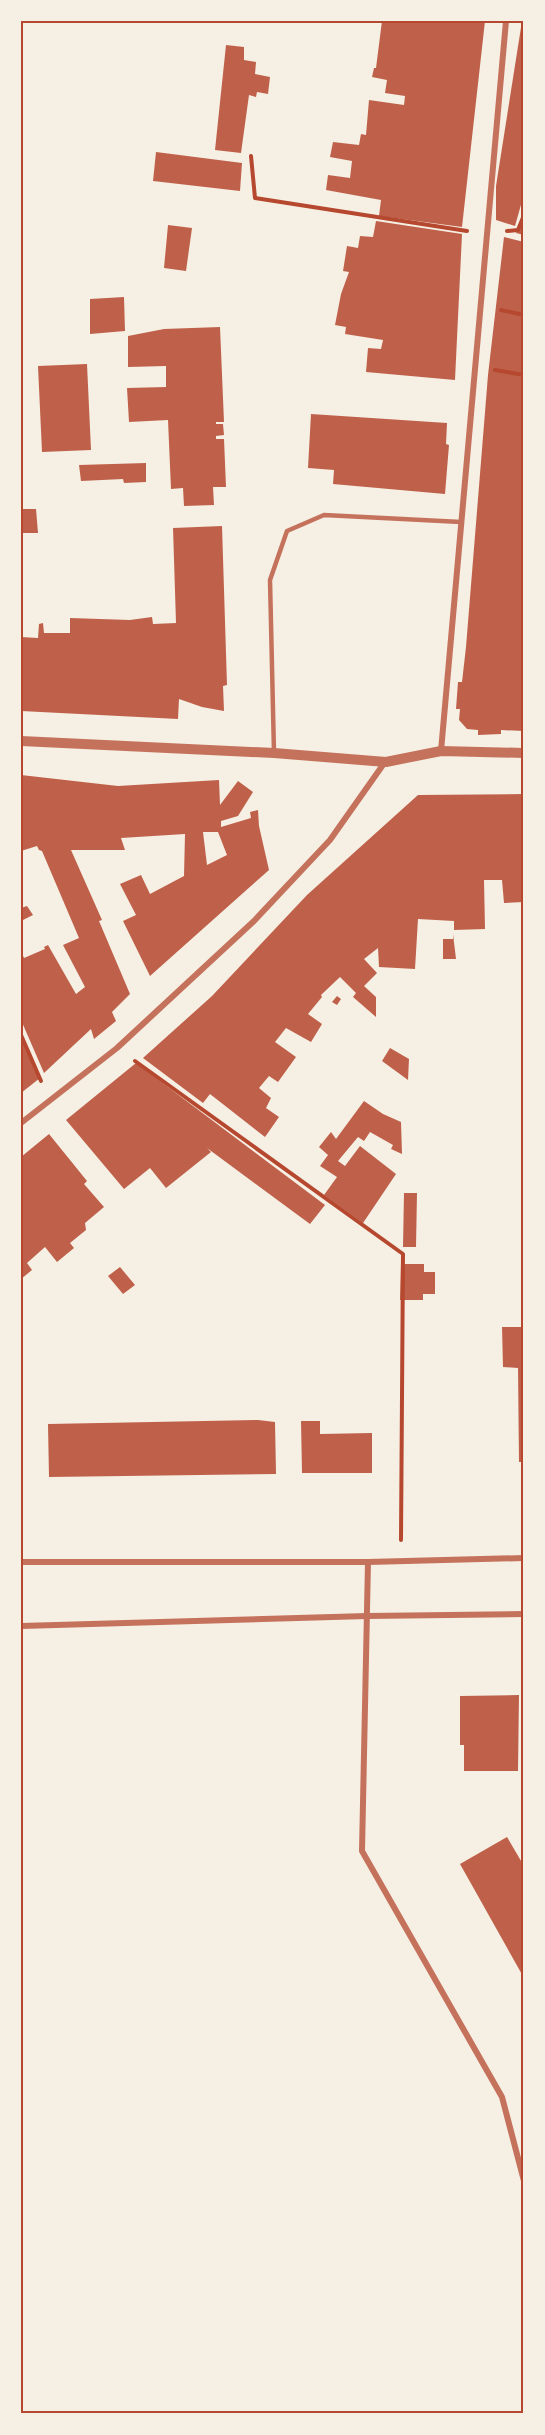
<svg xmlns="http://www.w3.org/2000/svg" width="545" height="2435" viewBox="0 0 545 2435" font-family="Raleway,sans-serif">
	<rect width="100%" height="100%" fill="#f6efe4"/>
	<g fill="#bf614a" fill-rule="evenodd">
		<polygon points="382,21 485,21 462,227 379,216 381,200 326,190 328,175 350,178 352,161 330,157 333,142 359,145 361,134 366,135 369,100 404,105 405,96 385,93 387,80 372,77 374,68 376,68"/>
		<polygon points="522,21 524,21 524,194 515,226 496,220 496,186"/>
		<polygon points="226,45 244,47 244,60 256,62 255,74 270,77 268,94 257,92 256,97 249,95 241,153 215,150"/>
		<polygon points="156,152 242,163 240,191 153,181"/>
		<polygon points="524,211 524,235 516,233"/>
		<polygon points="376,221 462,234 455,380 366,372 368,348 381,349 383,340 345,334 346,327 335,325 341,294 349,272 343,271 347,246 358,248 360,236 373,237"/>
		<polygon points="168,225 192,228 186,271 164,268"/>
		<polygon points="504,237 524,242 524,731 501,730 501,734 478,735 478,730 467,729 459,720 460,709 456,709 458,682 462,682 466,647 488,375"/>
		<polygon points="124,297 125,331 90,334 90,299"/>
		<polygon points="220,327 224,422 216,422 216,424 223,424 224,435 216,436 216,439 224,439 226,487 213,487 214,505 184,506 183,488 171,489 168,420 129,422 127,388 166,387 166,366 128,367 128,336 164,329"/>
		<polygon points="87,364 91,450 42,452 38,366"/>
		<polygon points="311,414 447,423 446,444 449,445 445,494 333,484 334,470 308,468"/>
		<polygon points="146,463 146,482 124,483 123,479 81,481 79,465"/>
		<polygon points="21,509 36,509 38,533 21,533"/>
		<polygon points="222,526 227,685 223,686 224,711 202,707 179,699 178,719 21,711 21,637 38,638 39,624 43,623 44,633 70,633 70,618 130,620 152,617 153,624 176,623 173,528"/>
		<path d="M21 775 118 786 219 780 220 805 238 781 253 792 238 816 221 821V827L251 818 250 812 258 810 259 826 269 870 150 976 123 921 136 915 120 884 141 875 150 894 184 876 185 834 121 838 125 850H71L102 920 99 921 130 994 112 1012 116 1021 94 1039 91 1029 44 1073 21 1020V951L24 958 45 949 44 947 48 945 76 994 85 987 63 945 79 938 42 851 39 850 37 846 21 851ZM203 832H218L227 855 207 865Z"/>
		<polygon points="524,794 524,902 504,903 502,880 484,880 485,929 454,930 454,921 418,919 415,969 379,967 378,948 364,959 377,973 364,986 376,997 376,1017 353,997 356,993 340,977 321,995 322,997 308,1014 322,1024 311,1042 286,1028 275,1042 296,1057 278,1082 269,1076 259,1088 271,1098 266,1108 279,1117 265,1137 210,1094 203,1103 143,1058 212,996 307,895 418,795"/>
		<polygon points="27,906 33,915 21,921 21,908"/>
		<polygon points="453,934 456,959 443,959 443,939 453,939"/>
		<polygon points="337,996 341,999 337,1005 332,1002"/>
		<polygon points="21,1037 40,1078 21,1093"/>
		<polygon points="390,1048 409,1059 408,1080 382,1061"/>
		<polygon points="136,1063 325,1205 310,1224 207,1148 211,1152 166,1188 150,1168 124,1189 66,1120"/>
		<polygon points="364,1101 383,1114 401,1122 402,1154 391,1149 393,1145 370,1132 364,1141 358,1137 338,1161 345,1166 360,1146 396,1174 363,1223 324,1195 337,1177 320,1166 328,1155 319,1147 331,1132 336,1139"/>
		<polygon points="49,1134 87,1181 84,1184 104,1207 85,1223 86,1230 70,1243 74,1248 57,1262 45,1247 27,1263 32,1270 21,1279 21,1157"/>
		<polygon points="404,1193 417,1193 416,1247 403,1247"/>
		<polygon points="401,1264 424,1264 424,1272 435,1272 435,1294 423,1294 423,1300 400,1300"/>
		<polygon points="120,1267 135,1285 123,1294 108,1276"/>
		<polygon points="502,1327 524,1327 524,1462 519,1462 518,1368 503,1367"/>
		<polygon points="258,1420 275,1422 276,1474 49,1477 48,1424"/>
		<polygon points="301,1421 320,1421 320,1434 372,1433 372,1473 302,1473"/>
		<polygon points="519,1695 518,1771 464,1771 464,1745 460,1745 460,1696"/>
		<polygon points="507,1837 524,1866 524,1978 460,1864"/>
	</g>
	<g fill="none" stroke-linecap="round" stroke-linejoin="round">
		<g stroke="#b5482f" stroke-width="4">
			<polyline points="251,156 255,198 467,231"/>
			<polyline points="507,231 518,230 524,215"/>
			<polyline points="501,310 524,315"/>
			<polyline points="495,370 524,375"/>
			<polyline points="21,1035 41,1081"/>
			<polyline points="135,1061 403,1254 401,1540"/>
		</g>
		<polyline stroke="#c5725c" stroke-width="4.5" points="274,753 270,580 287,531 324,515 461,522"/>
		<g stroke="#c5725c" stroke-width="6">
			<polyline points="441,751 506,21"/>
			<polyline points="21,1123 117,1048 254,921 330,840 385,762"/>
			<polyline points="21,1562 368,1562 524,1558"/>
			<polyline points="368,1562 362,1851 502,2097 524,2181"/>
			<polyline points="21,1626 367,1616 524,1614"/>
		</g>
		<polyline stroke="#c5725c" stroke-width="10" points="21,741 274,753 386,762 441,751 524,753"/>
	</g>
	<rect width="545" height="2435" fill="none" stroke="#f6efe4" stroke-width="45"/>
	<rect x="22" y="22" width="500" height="2390" fill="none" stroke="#b5482f" stroke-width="2"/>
</svg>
